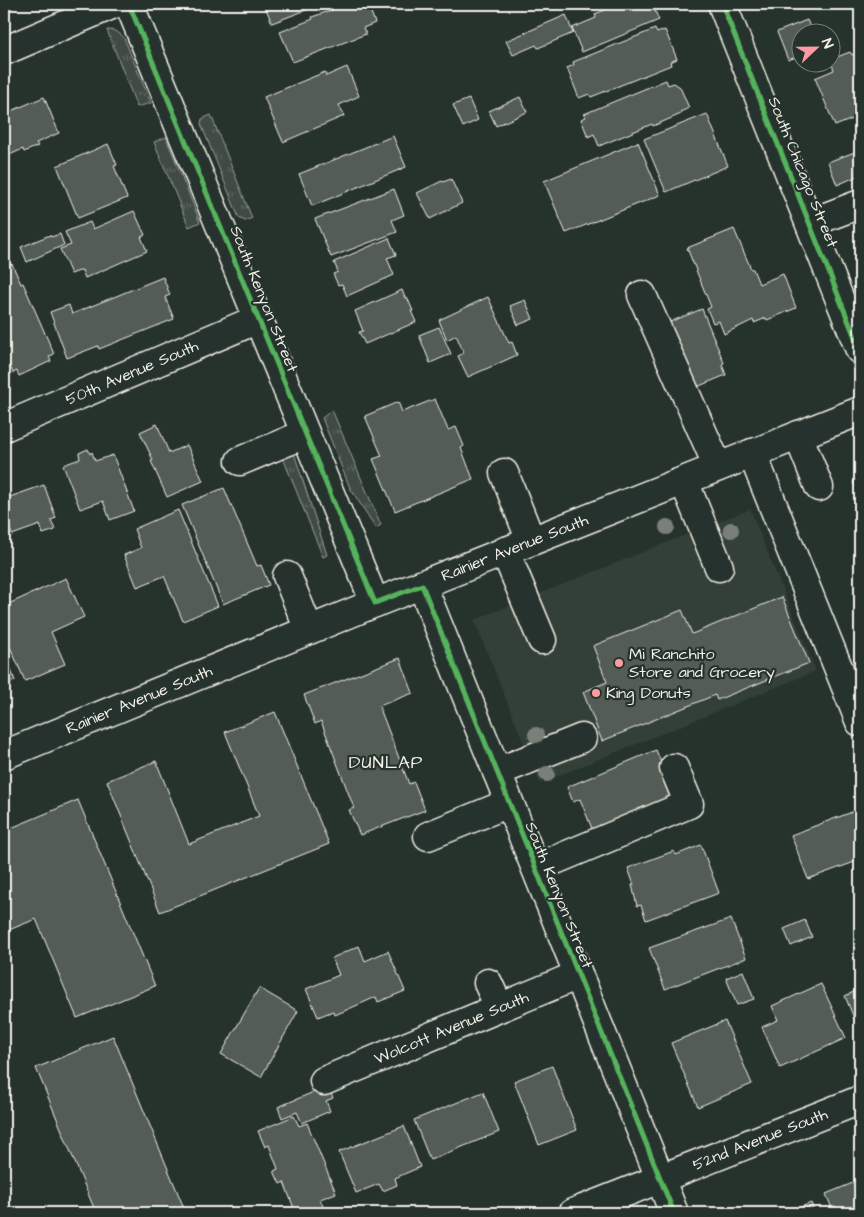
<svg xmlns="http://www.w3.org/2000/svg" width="864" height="1217" viewBox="0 0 864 1217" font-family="'Architects Daughter',sans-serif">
	<defs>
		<pattern id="grass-tufts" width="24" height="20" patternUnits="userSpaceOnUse" patternTransform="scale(1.25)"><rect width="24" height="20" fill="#414b45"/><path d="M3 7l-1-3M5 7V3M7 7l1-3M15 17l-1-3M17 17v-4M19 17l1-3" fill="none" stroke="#5d6560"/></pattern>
	</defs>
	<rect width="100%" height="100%" fill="#26332d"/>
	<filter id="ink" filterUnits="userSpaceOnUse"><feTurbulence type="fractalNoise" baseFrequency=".02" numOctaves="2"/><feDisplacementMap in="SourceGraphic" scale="10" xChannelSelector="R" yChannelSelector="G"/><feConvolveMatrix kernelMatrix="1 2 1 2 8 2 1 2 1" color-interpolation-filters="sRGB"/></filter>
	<g filter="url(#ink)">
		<polygon fill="#333f39" points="750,509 816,671 540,783 474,620"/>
		<g fill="url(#grass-tufts)" stroke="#9a9e96">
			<path d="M107 30C115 30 119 32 124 38L151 103 137 107Z"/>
			<polygon points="211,115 252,218 245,221 239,218 201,124 202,119"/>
			<polygon points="166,137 200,222 189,227 154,142"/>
			<polygon points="332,410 381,525 376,528 350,488 322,418"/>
			<polygon points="293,450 327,555 323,557 281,453"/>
		</g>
		<g fill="#525c55" stroke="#f4f1e8">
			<polygon points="4,4 21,4 4,11"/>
			<polygon points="264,4 322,4 272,23"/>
			<polygon points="349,4 368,4 375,23 363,28 366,34 293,62 280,32 313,19 312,17"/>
			<polygon points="605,4 652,4 659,20 582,52 572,28 596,18 595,14 605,10 603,5"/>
			<polygon points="566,15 573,33 538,48 536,45 513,55 506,41"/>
			<polygon points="807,20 812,32 802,32 802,55 788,60 777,32"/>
			<polygon points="655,29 657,33 665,30 677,59 670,62 671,65 591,97 589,94 579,98 567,68 574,65 573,62"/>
			<polygon points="850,52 852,55 860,52 860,113 854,115 855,118 835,126 815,78 834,70 831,62 832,59"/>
			<polygon points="347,67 359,96 339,105 344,116 283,142 264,97 325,72 326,76"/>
			<polygon points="666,80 668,85 674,83 680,87 689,108 680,112 681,114 653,126 652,124 599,146 594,134 588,137 581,119 586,117 584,114"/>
			<polygon points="44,97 59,133 36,143 38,146 24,152 23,149 7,156 6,154 4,155 4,114"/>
			<polygon points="520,97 527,112 496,126 489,111"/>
			<polygon points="469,99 478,120 463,127 453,105"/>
			<polygon points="707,114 728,166 666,192 644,139"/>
			<polygon points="393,136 406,167 312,206 299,174"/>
			<polygon points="638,142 660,195 566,233 544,181"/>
			<polygon points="108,144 117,165 114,166 127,198 78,218 57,166"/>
			<polygon points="860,150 860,175 837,185 828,162"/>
			<polygon points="451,179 462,203 430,219 417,193 442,181 443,182"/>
			<polygon points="394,189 404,215 392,220 397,232 331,257 315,219"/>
			<polygon points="134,211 145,235 141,237 147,251 85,278 82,270 71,274 60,249 71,245 65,232 90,222 93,229"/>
			<polygon points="734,229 751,269 753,269 759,284 783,274 796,308 767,320 766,318 754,323 753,320 724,334 719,321 713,323 707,309 711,307 687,248"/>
			<polygon points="60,234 64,245 27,262 21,247 50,235 51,237"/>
			<polygon points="389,238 396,255 387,258 394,275 347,296 342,284 338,285 333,274 338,272 334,262"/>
			<polygon points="12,264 21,284 23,283 54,354 49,357 51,361 19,376 17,371 13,373 4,353 4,267"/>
			<polygon points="163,277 170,295 165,297 174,319 99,349 98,346 67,358 50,312 69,305 72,314"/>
			<polygon points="402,290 405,298 407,297 413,311 411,311 416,322 365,344 359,332 363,331 355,311"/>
			<polygon points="488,297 509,343 512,342 517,355 468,377 458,356 464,353 456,335 447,340 439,320"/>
			<polygon points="525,300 533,319 518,325 510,306"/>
			<polygon points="702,309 724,363 722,364 726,375 692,389 665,324"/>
			<polygon points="439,327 451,354 430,363 419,335"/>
			<polygon points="435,399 448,430 456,427 464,446 461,448 473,479 395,511 373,459 382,456 365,416 398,402 402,412"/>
			<polygon points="157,424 169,453 187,445 203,481 167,497 151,461 153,460 140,432"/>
			<polygon points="88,449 90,454 92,452 95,461 113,455 134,511 110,520 103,501 80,509 63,465 80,459 79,453"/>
			<polygon points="860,479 860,500 853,482"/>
			<polygon points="44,485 56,518 51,520 55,530 43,534 40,525 12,535 4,512 4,499"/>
			<polygon points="224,488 257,566 261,565 269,585 223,604 182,505"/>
			<polygon points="860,507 860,523 855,509"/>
			<polygon points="178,510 218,606 183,621 164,576 137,587 124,555 141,548 134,529"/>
			<polygon points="66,578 84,617 51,632 65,664 25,681 4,633 4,606"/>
			<polygon points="782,597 809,663 717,700 715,695 602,741 583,692 607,682 593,646 682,610 692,634"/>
			<polygon points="4,641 10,654 6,656 15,681 10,683 11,685 4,688"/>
			<polygon points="400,658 413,693 379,706 409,784 414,782 425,810 360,835 349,810 354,808 321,721 315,724 304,695"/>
			<polygon points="275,712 329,844 160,912 107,781 156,761 189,844 259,816 225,732"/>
			<polygon points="656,750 679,807 597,841 580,799 573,802 567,787"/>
			<polygon points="78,800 155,986 77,1018 36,919 4,932 4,831"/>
			<polygon points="860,809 860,860 808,879 791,835"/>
			<polygon points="701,845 719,893 646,920 641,905 637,906 632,885 634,885 628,868 674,851 676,855"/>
			<polygon points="731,919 746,958 665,989 649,948"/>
			<polygon points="805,920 812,937 791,946 784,929"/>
			<polygon points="359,946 365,961 388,951 405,991 378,1002 376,997 335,1015 333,1011 318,1017 306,989 339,975 332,958"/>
			<polygon points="743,971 754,999 737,1005 726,978"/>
			<polygon points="821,984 846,1038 780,1068 762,1027 778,1020 772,1006"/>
			<polygon points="259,988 298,1011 261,1077 221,1054"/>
			<polygon points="860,989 860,1033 845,996"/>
			<polygon points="725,1021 752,1084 698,1107 671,1043"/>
			<polygon points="113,1036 184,1208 172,1213 96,1213 36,1068"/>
			<polygon points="552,1066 577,1130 539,1145 514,1081"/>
			<polygon points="328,1086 333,1098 326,1101 330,1111 302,1123 297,1112 282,1118 278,1107"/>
			<polygon points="483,1092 499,1132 430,1160 414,1120"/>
			<polygon points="294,1116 299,1126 307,1123 336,1193 320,1199 326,1213 300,1213 298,1209 295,1211 284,1182 280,1184 274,1171 278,1169 269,1145 265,1147 258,1131"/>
			<polygon points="404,1126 420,1167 395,1178 397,1185 383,1191 379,1184 356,1193 339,1152"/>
			<polygon points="860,1180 860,1213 834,1213 826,1194"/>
			<polygon points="811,1203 815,1213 786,1213"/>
		</g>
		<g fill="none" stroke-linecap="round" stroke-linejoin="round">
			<defs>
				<g id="minor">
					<polyline points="129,4 375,603"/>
					<polyline points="722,4 860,350"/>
					<polyline points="4,51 114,4"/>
					<polyline points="810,223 860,204"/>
					<polyline points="642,295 718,467"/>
					<path id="s1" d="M4 427 258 319"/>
					<polyline points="798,435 819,487"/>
					<polyline points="752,453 860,722"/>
					<polyline points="240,461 305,434"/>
					<polyline points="504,473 531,541"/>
					<polyline points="684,481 719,567"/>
					<polyline points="505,551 542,640"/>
					<polyline points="287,576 309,630"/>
					<polyline points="422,585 674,1213"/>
					<polyline points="497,772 582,738"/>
					<polyline points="428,836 509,803"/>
					<polyline points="536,868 689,804 674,768"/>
					<polyline points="488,983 499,1007"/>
					<path id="s2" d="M324 1081 578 975"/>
					<path id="s3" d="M573 1213 860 1100"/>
				</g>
				<g id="major">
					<path id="s4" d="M4 755 375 603 860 411"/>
				</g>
			</defs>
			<use href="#minor" stroke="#f4f1e8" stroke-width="31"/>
			<use href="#major" stroke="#f4f1e8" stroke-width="31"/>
			<use href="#minor" stroke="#26332d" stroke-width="28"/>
			<use href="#major" stroke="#26332d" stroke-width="28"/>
			<defs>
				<g id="cycleway">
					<polyline points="129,4 375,603 422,585 674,1213"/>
					<polyline points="722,4 860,350"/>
				</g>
			</defs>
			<use href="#cycleway" stroke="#26332d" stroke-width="8"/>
			<use href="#cycleway" stroke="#56b35d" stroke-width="5"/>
		</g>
		<g fill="#7a8079">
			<circle cx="667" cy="527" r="8"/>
			<circle cx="731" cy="530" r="8"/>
			<circle cx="536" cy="735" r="8"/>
			<circle cx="547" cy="774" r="8"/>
		</g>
	</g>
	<g fill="#ff9aa2" stroke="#26332d" stroke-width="2">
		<circle cx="619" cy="663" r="5"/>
		<circle cx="596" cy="693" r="5"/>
	</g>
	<g text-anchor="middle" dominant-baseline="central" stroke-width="4.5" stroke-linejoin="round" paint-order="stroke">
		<g font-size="16" fill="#f4f1e8" stroke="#26332d">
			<text transform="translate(803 172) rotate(68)">South Chicago Street</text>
			<text transform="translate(264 299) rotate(68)">South Kenyon Street</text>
			<text stroke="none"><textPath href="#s1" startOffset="139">50th Avenue South</textPath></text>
			<text stroke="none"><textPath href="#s4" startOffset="551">Rainier Avenue South</textPath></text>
			<text stroke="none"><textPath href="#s4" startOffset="146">Rainier Avenue South</textPath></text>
			<text transform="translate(559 895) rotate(68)">South Kenyon Street</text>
			<text stroke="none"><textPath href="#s2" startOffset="138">Wolcott Avenue South</textPath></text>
			<text stroke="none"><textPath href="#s3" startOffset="201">52nd Avenue South</textPath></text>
		</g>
		<g font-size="16" fill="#f4f1e8" stroke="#26332d" text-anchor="start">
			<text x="629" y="654">Mi Ranchito<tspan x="629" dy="18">Store and Grocery</tspan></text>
			<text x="606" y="693">King Donuts</text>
		</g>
		<g font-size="18" letter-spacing="1" fill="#f4f1e8" stroke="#26332d">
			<text x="386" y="762">DUNLAP</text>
		</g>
	</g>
	<rect width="864" height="1217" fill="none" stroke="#26332d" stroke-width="20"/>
	<rect x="10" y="10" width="844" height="1197" fill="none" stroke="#f4f1e8" stroke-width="2" filter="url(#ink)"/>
	<g transform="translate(816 48) rotate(68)"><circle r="24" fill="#26332d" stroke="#787f78"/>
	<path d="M0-4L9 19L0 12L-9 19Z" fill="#ff9aa2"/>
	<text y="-8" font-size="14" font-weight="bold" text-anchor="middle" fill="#f4f1e8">N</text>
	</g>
</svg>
